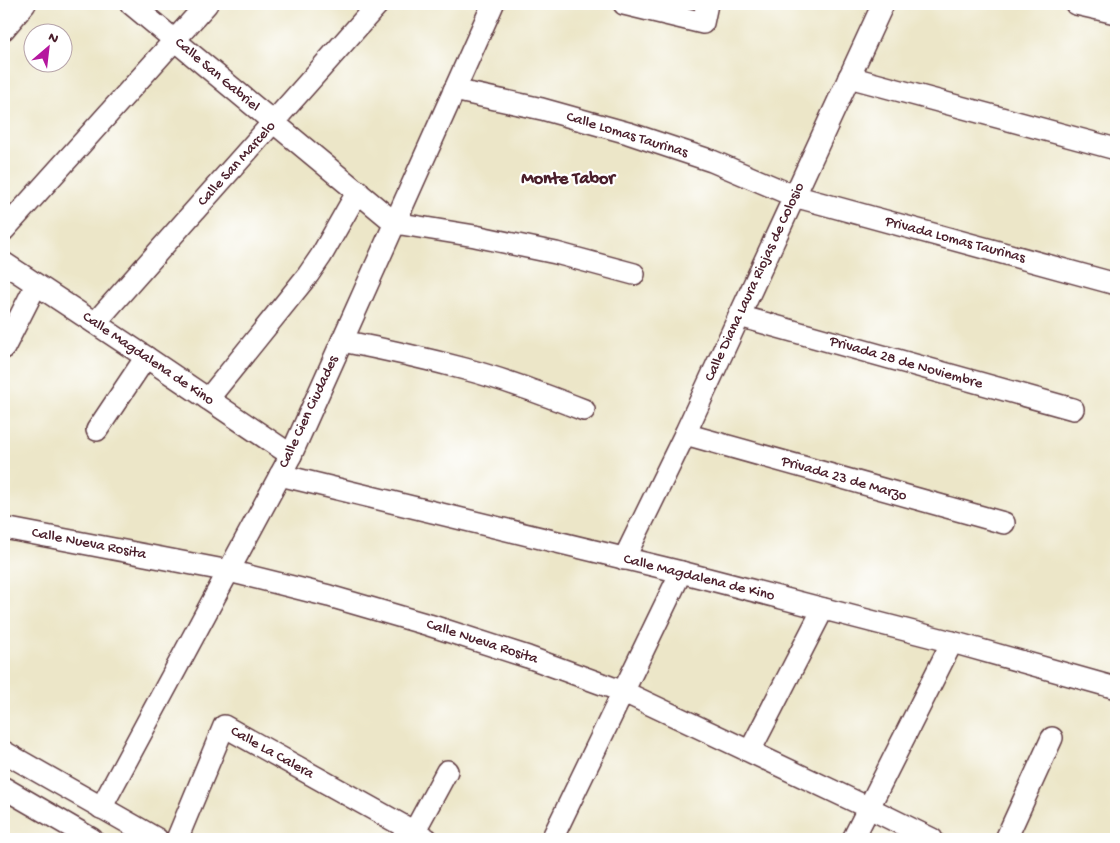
<svg xmlns="http://www.w3.org/2000/svg" width="1120" height="843" viewBox="0 0 1120 843" font-family="'Gochi Hand',sans-serif">
	<rect width="100%" height="100%" fill="#fff"/>
	<filter id="ink" filterUnits="userSpaceOnUse"><feTurbulence type="fractalNoise" baseFrequency=".02" numOctaves="2"/><feDisplacementMap in="SourceGraphic" scale="10" xChannelSelector="R" yChannelSelector="G"/><feConvolveMatrix kernelMatrix="1 2 1 2 8 2 1 2 1" color-interpolation-filters="sRGB"/></filter>
	<filter id="wash" filterUnits="userSpaceOnUse"><feTurbulence type="fractalNoise" baseFrequency=".0096" numOctaves="4" result="noise"/><feDisplacementMap in="SourceGraphic" scale="20" xChannelSelector="R" yChannelSelector="G"/><feGaussianBlur stdDeviation="1.12" result="paint"/><feColorMatrix in="noise" values="0 0 0 0 0 0 0 0 0 0 0 0 0 0 0 0 0 1.4 0 .05"/><feComposite in="paint" operator="in"/></filter>
	<g filter="url(#wash)">
		<rect width="100%" height="100%" fill="#ece6c8"/>
	</g>
	<g filter="url(#ink)">
		<g fill="none" stroke-linecap="round" stroke-linejoin="round">
			<defs>
				<g id="minor">
					<polyline points="131,4 395,223 475,236 556,253 634,274"/>
					<polyline points="624,4 703,23 707,4"/>
					<polyline points="1076,4 1116,13"/>
					<polyline points="4,29 25,4"/>
					<polyline points="849,77 1116,149"/>
					<polyline points="454,90 542,109 628,133 712,161 794,196 1116,284"/>
					<polyline points="4,230 207,4"/>
					<polyline points="4,263 146,357 291,455"/>
					<polyline points="739,316 1073,409"/>
					<polyline points="95,323 378,4"/>
					<path d="M342 341C383 349 424 358 465 369 506 380 545 395 584 410"/>
					<polyline points="4,348 36,285"/>
					<polyline points="208,399 308,275 321,256 358,191"/>
					<polyline points="97,430 146,357"/>
					<polyline points="685,434 1004,523"/>
					<polyline points="280,475 681,572 952,642 1116,688"/>
					<polyline points="4,528 229,571 329,596 429,625 528,657 624,692 869,808 932,839"/>
					<polyline points="624,559 685,434 883,4"/>
					<polyline points="750,751 823,609"/>
					<polyline points="4,752 157,839"/>
					<polyline points="4,788 92,839"/>
					<polyline points="101,808 291,455 493,4"/>
					<polyline points="414,832 447,771"/>
					<polyline points="177,839 224,726 427,839"/>
					<polyline points="552,839 681,572"/>
					<polyline points="853,839 952,642"/>
					<polyline points="1006,839 1052,738"/>
				</g>
			</defs>
			<use href="#minor" stroke="#623d43" stroke-width="24"/>
			<use href="#minor" stroke="#fff" stroke-width="21"/>
		</g>
	</g>
	<g text-anchor="middle" dominant-baseline="central" stroke-width="4.5" stroke-linejoin="round" paint-order="stroke">
		<g font-size="15" fill="#4a1f2b" stroke="#fff">
			<text transform="translate(217 75) rotate(40)">Calle San Gabriel</text>
			<text transform="translate(627 135) rotate(17)">Calle Lomas Taurinas</text>
			<text transform="translate(237 164) rotate(-48)">Calle San Marcelo</text>
			<text transform="translate(955 240) rotate(15)">Privada Lomas Taurinas</text>
			<text transform="translate(755 282) rotate(-65)">Calle Diana Laura Riojas de Colosio</text>
			<text transform="translate(148 359) rotate(34)">Calle Magdalena de Kino</text>
			<text transform="translate(906 363) rotate(16)">Privada 28 de Noviembre</text>
			<text transform="translate(309 412) rotate(-65)">Calle Cien Ciudades</text>
			<text transform="translate(844 479) rotate(16)">Privada 23 de Marzo</text>
			<text transform="translate(89 544) rotate(11)">Calle Nueva Rosita</text>
			<text transform="translate(699 578) rotate(14)">Calle Magdalena de Kino</text>
			<text transform="translate(482 642) rotate(18)">Calle Nueva Rosita</text>
			<text transform="translate(272 753) rotate(29)">Calle La Calera</text>
		</g>
		<g font-size="18" font-weight="bold" fill="#4a1f2b" stroke="#fff">
			<text x="568" y="179">Monte Tabor</text>
		</g>
	</g>
	<rect width="1120" height="843" fill="none" stroke="#fff" stroke-width="20"/>
	<g transform="translate(48 48) rotate(28)"><circle r="24" fill="#ffffff" stroke="#b7a5aa"/>
	<path d="M0-4L9 19L0 12L-9 19Z" fill="#b5179e"/>
	<text y="-8" font-size="14" font-weight="bold" text-anchor="middle" fill="#4a1f2b">N</text>
	</g>
</svg>
